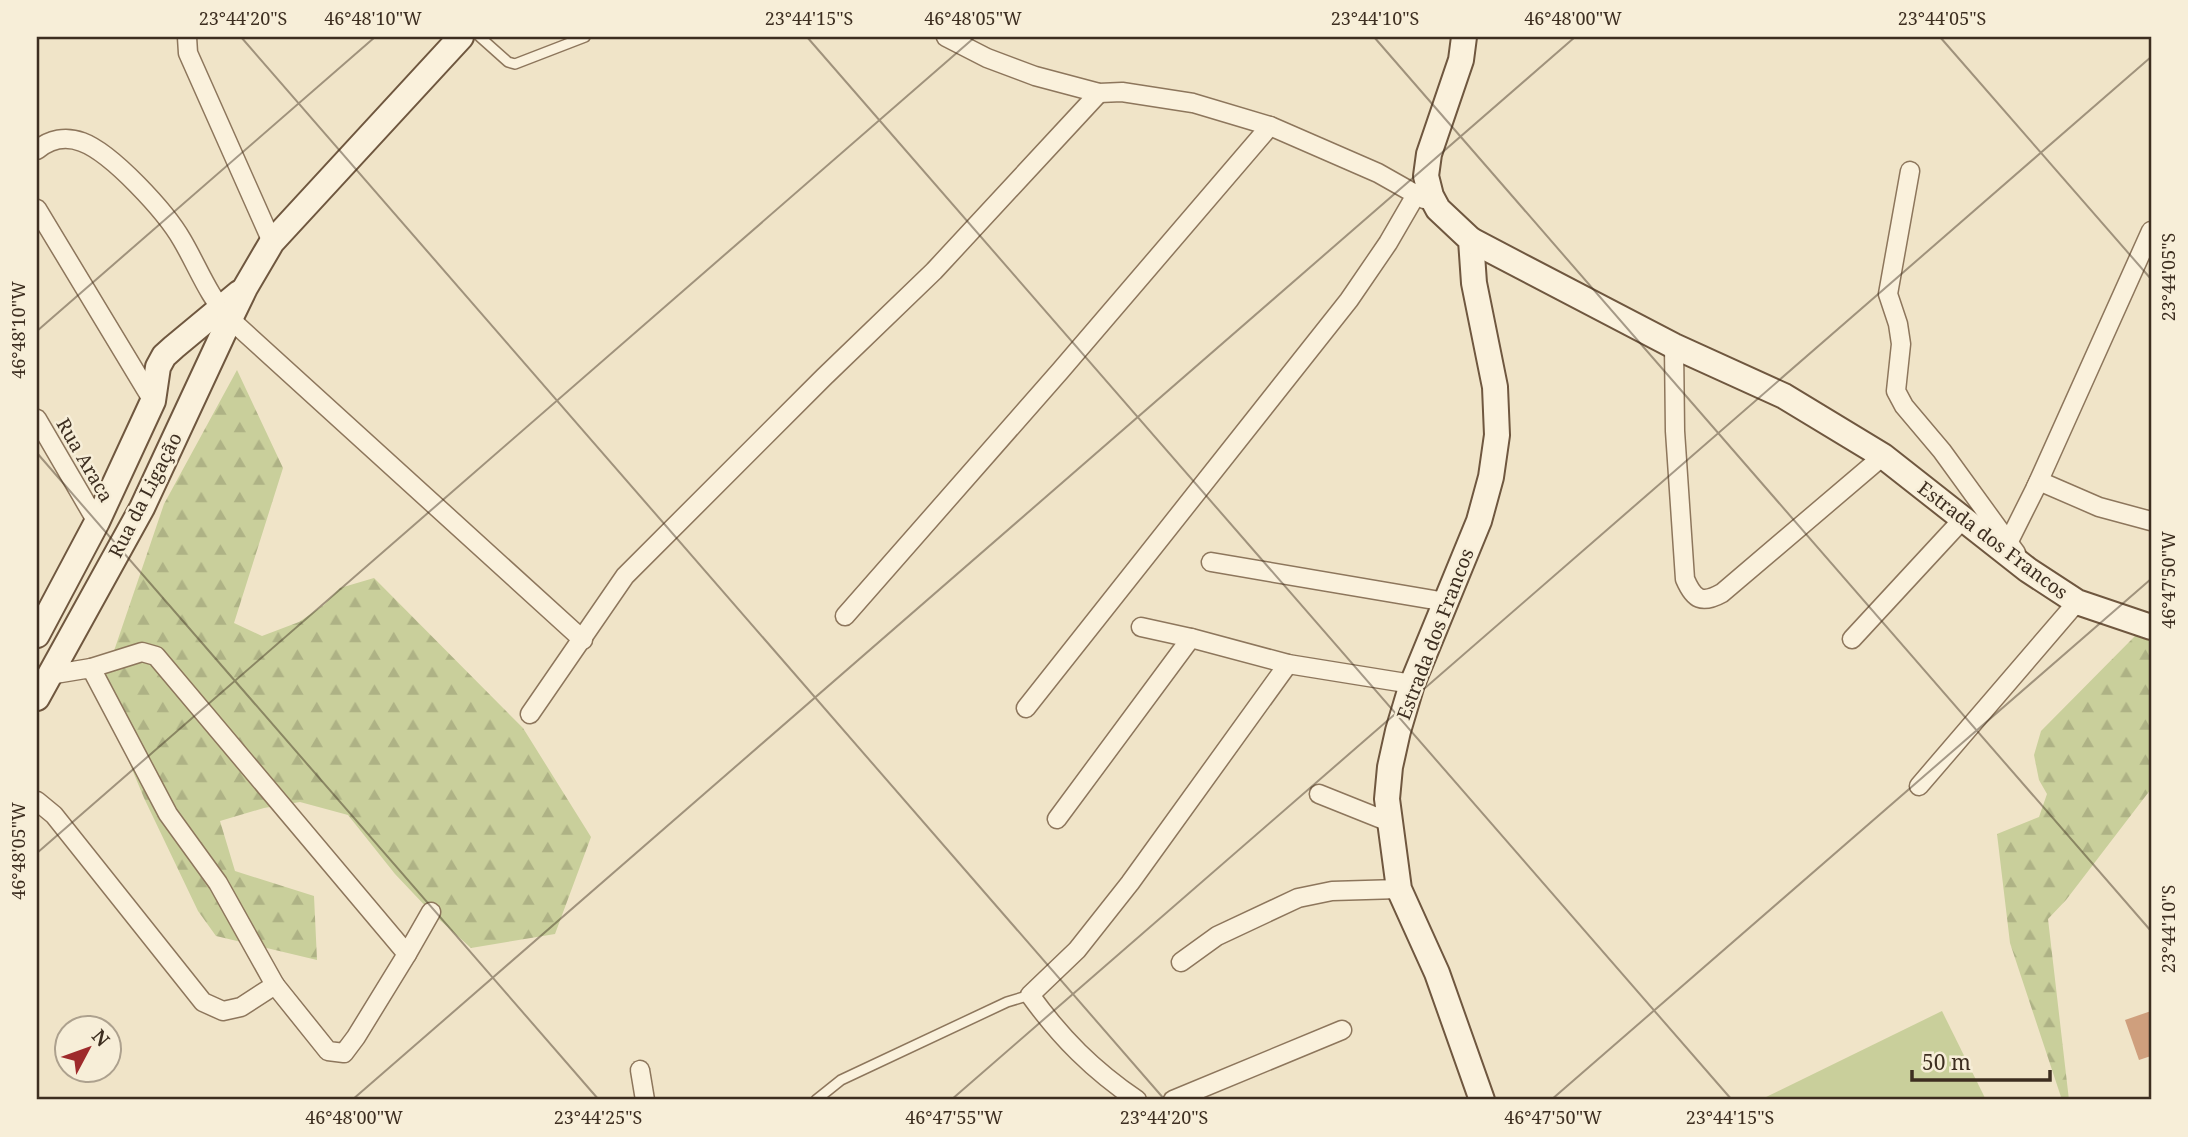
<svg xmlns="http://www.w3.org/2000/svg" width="2188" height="1137" viewBox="0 0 2188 1137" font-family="'Noto Serif',serif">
	<defs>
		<pattern id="forest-firs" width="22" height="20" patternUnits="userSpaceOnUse" patternTransform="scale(1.75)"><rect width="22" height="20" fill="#c9cf9b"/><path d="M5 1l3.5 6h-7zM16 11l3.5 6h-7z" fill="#aeb285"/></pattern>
	</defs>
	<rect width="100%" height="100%" fill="#f0e4c8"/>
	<g fill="url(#forest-firs)">
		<polygon points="237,370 283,468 234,623 262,636 299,622 324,605 340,588 374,578 523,728 591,837 555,934 471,948 431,912 395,874 348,815 300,802 264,808 220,821 235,871 314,896 317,960 216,936 198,911 144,798 100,692 164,504"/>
		<polygon points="2137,634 2151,640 2151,744 2149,747 2151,750 2151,789 2066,900 2048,919 2069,1100 2062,1100 2010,943 1997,834 2039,817 2047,794 2039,780 2034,755 2041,731"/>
	</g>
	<polygon fill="#c9cf9b" points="1942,1011 1986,1100 1760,1100"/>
	<polygon fill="#cf9f7d" points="2151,1011 2151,1056 2139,1060 2125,1020"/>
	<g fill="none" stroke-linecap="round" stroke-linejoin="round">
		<defs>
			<g id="lane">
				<polyline points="480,37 508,62 515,64 585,37"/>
				<polyline points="816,1100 841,1080 1007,1002 1030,995"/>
			</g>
			<g id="street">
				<polyline points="187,37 188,53 272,242"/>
				<polyline points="946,37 987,58 1035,76 1099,93 1122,92 1193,103 1270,126 1378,173 1424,199"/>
				<path d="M37 150C50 139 66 136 82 142 112 153 166 212 182 240 198 267 208 296 230 319L583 640"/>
				<polyline points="1910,171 1888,294 1898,324 1901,344 1896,391 1904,406 1942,451 2016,553"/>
				<polyline points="37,209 153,401"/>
				<path d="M1674 346 1675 431 1685 579C1694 600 1702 604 1722 593L1883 456"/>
				<polyline points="37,419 97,522"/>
				<polyline points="2036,487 2151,231"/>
				<polyline points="2008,543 2039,481 2099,507 2151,521"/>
				<polyline points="1211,562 1446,602"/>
				<polyline points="845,616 1061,370 1270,126"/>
				<polyline points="1141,627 1191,638 1288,664 1412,684"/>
				<polyline points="1852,639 1963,519"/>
				<polyline points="91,668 142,652 156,656 407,954 431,912"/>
				<polyline points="1026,708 1349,300 1388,243 1417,193"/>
				<polyline points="530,714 625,576 824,377 934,271 1099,93"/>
				<polyline points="1919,786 2077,602"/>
				<polyline points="1319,794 1389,822"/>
				<polyline points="37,801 54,815 203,1002 223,1011 241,1007 275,985 218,883 168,814 91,668 49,675"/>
				<polyline points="1057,819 1191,638"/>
				<polyline points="1181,962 1217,936 1298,898 1332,891 1399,889"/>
				<polyline points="275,985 328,1051 344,1053 356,1037 407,954"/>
				<polyline points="640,1070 645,1100"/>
				<path d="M1137 1100C1093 1070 1061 1038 1030 995L1077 950 1130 883 1288 664"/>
				<polyline points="1173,1100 1342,1030"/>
			</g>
			<g id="secondary">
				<polyline points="1464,37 1461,60 1429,154 1426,176 1431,196 1438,209 1471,240 1474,283 1495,387 1497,435 1491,477 1479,521 1412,684 1398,731 1390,767 1387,799 1399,889 1437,973 1482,1100"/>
				<polyline points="1471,240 1674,346 1784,396 1883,456 2028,570 2077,602 2151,627"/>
				<polyline points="37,635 97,522 153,401 158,367 164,356 174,347 239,293"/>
				<polyline points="37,698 142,508 230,319 245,288 272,242 461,37"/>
			</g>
		</defs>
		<use href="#lane" stroke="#8d765c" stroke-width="12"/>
		<use href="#street" stroke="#8d765c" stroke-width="21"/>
		<use href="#secondary" stroke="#6f573f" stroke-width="28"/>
		<use href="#lane" stroke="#faf1dc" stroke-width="9"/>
		<use href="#street" stroke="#faf1dc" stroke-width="18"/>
		<use href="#secondary" stroke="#faf1dc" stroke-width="24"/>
	</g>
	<path fill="none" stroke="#3d2e20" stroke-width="2" stroke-opacity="0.45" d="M241 37 1165 1100M807 37 1732 1100M1374 37 2151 931M1940 37 2151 279M37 331 375 37M37 453 599 1100M37 853 975 37M352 1100 1575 37M951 1100 2151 57M1551 1100 2151 579"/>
	<g text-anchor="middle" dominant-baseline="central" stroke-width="5" stroke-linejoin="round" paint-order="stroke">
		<g font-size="19" fill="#3d2e20" stroke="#f7eed8">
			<text transform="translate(85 460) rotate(60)">Rua Araca</text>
			<text transform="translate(145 495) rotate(-63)">Rua da Ligação</text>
			<text transform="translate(1993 540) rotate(37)">Estrada dos Francos</text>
			<text transform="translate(1435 634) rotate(-69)">Estrada dos Francos</text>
		</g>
	</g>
	<rect width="2188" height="1137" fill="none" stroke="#f7eed8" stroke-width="77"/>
	<g transform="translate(88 1049) rotate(49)"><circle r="33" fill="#f7eed8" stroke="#ada18e" stroke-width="2"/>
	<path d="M0-5L12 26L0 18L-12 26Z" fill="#9e2a2b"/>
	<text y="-10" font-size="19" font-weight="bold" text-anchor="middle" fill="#3d2e20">N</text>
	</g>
	<path d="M1912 1070v10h138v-10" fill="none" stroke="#3d2e20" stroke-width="3.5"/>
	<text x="1922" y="1070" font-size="21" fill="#3d2e20" stroke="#f7eed8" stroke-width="5" paint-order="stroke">50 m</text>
	<rect x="38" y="38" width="2112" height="1060" fill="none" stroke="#3d2e20" stroke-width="2.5"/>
	<g font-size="18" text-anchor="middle" fill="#3d2e20">
		<text x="243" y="25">23°44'20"S</text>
		<text x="373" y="25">46°48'10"W</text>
		<text x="809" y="25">23°44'15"S</text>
		<text x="973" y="25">46°48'05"W</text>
		<text x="1375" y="25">23°44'10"S</text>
		<text x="1573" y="25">46°48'00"W</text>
		<text x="1942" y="25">23°44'05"S</text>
		<text transform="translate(2169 277) rotate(-90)" y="6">23°44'05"S</text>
		<text transform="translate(19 330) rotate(-90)" y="6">46°48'10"W</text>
		<text transform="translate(2169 580) rotate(-90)" y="6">46°47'50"W</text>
		<text transform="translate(19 851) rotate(-90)" y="6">46°48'05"W</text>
		<text transform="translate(2169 929) rotate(-90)" y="6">23°44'10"S</text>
		<text x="354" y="1124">46°48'00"W</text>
		<text x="598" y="1124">23°44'25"S</text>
		<text x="954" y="1124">46°47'55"W</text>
		<text x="1164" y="1124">23°44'20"S</text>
		<text x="1553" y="1124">46°47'50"W</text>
		<text x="1730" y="1124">23°44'15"S</text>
	</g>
</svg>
